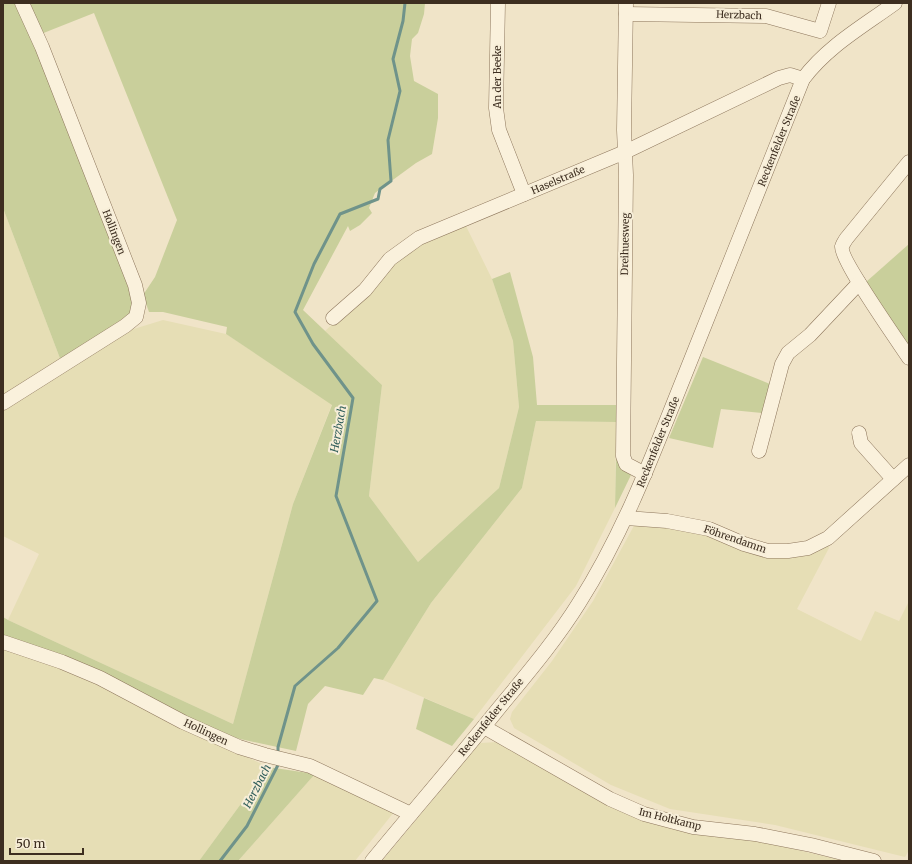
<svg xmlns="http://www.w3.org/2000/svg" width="912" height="864" viewBox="0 0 912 864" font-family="Merriweather,serif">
	<rect width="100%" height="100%" fill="#f0e4c8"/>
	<g fill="#e6deb5">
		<polygon points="3,208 61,361 3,397"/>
		<polygon points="465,224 492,279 513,341 519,407 499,488 418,562 369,496 382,385 325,331 365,294 393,263 421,241"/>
		<polygon points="163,320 226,334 332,404 293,504 233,724 8,620 39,554 3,536 3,408 124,332"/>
		<polygon points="536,421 616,422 615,508 576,586 474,719 383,680 431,603 522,488"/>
		<polygon points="636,522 709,531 767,554 828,543 829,548 797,609 861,641 875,611 899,621 909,601 909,850 905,857 775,825 670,809 611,785 514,728 510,719 512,712 552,661 593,601"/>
		<polygon points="3,650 13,650 66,669 268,767 199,861 3,861"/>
		<polygon points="498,742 612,806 844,861 382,861 480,743"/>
		<polygon points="315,774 394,812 355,861 238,861"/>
	</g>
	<g fill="#c9cf9b">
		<polygon points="3,3 17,3 34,41 68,133 130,287 134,303 131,313 61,361 3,208"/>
		<polygon points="27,3 425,3 424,14 418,33 412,39 410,56 414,81 438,94 438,118 432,154 416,163 375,193 369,208 372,213 360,225 350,231 348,226 303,310 382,385 369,496 418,562 499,488 519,407 513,341 492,279 510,272 533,357 537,405 616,405 616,422 536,421 522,488 431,603 383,680 374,678 363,695 325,686 308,704 296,751 231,737 33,650 3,650 3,617 8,620 233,724 293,504 332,405 226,334 227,327 163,312 149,312 143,295 155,277 177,220 94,13 41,34"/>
		<polygon points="909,244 909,348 866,282"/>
		<polygon points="703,357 770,384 762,413 721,409 713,448 669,438"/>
		<polygon points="616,459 623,469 631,475 615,508"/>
		<polygon points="424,698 474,719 452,746 416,729"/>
		<polygon points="268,767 315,774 238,861 199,861"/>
	</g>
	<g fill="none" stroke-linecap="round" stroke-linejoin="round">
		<g stroke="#6f938a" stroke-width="3">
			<polyline points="278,754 278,747 295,686 338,648 377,601 336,496 353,398 313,344 295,312 314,264 340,214 378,199 380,189 391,181 388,140 400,91 393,59 403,21 405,3"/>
			<polyline points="220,861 247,826 278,765 278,762"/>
		</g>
		<defs>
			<g id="minor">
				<polyline points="498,3 496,108 499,130 524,194"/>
				<polyline points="626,3 624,130 626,175 623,456 626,464 645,474"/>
				<polyline points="626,14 766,16 820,31 829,3"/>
				<path d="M909 162 846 239C845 241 842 245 842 247 840 259 899 343 909 358"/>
				<polyline points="333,318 365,290 390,259 419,238 625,152 779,78 790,75 803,79"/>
				<polyline points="3,403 125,326 136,317 139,303 135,285 42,47 22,3"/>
				<polyline points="859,433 861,443 893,479"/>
				<polyline points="759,451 782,364 788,353 810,335 859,283"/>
				<polyline points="626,518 667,521 709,529 744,544 768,551 788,551 808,548 828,538 909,465"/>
				<polyline points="3,642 62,662 100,678 183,722 239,747 265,755 310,766 411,814"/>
				<polyline points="484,727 610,799 644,814 693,827 755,834 811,845 874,861"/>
				<path d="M372 861C414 810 458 759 499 708 527 674 556 640 579 603 623 534 652 457 682 382 723 281 763 180 803 79 828 46 862 27 895 3"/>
			</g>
		</defs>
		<use href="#minor" stroke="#8d765c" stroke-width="15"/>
		<use href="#minor" stroke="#faf1dc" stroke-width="14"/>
	</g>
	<g text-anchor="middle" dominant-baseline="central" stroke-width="4" stroke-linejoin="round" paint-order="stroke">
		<g font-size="10" fill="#3d2e20" stroke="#f7eed8">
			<text transform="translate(739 15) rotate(2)">Herzbach</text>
			<text transform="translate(497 77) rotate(-90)">An der Beeke</text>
			<text transform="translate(779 141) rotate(-68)">Reckenfelder Straße</text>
			<text transform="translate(558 180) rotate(-23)">Haselstraße</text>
			<text transform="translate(114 232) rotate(69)">Hollingen</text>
			<text transform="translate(625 244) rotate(-89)">Dreihuesweg</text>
			<text transform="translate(658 442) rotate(-68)">Reckenfelder Straße</text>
			<text transform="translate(735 539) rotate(19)">Föhrendamm</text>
			<text transform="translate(491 717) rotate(-51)">Reckenfelder Straße</text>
			<text transform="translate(206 732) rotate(25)">Hollingen</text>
			<text transform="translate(670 819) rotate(14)">Im Holtkamp</text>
		</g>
		<g font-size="11" font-style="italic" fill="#2f5d5a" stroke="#f7eed8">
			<text transform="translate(338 429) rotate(-80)">Herzbach</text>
			<text transform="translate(257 786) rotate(-63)">Herzbach</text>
		</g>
	</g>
	<rect width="912" height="864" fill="none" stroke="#3d2e20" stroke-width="8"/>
	<path d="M10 848v6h73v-6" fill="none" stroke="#3d2e20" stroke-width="2"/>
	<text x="16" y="848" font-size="12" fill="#3d2e20" stroke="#f7eed8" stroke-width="3" paint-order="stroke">50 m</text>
</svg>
